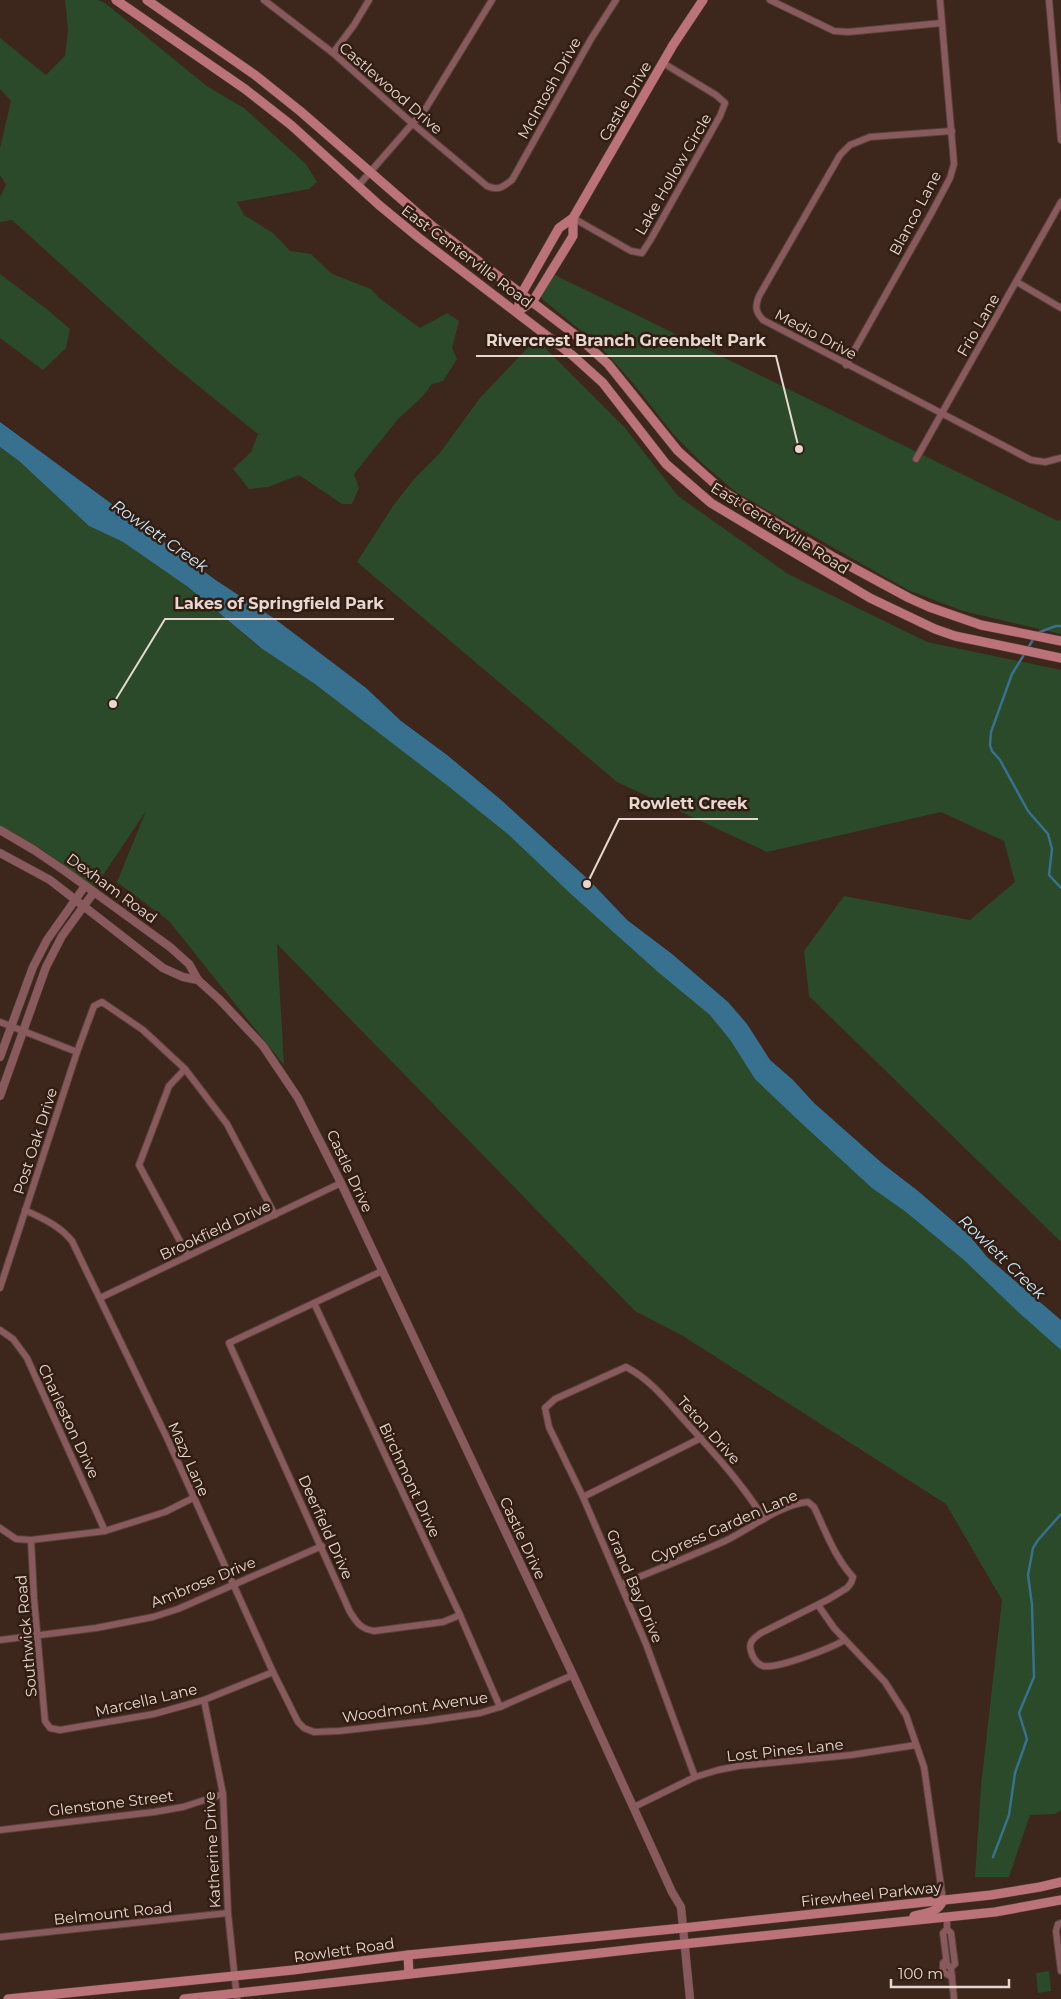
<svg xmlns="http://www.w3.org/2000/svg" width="1061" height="1999" viewBox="0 0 1061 1999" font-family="Montserrat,sans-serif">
	<rect width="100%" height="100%" fill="#3d261c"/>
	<g fill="#2b4a29">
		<polygon points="65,0 98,0 105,3 208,87 244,108 306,164 317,182 309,189 237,202 244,215 273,233 290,251 311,254 332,274 371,289 379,298 420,328 447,313 459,321 452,348 457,359 443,381 432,384 422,397 398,419 354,474 359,488 352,504 342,504 299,475 268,487 249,489 233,469 251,452 258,434 170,363 12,220 0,222 0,197 6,185 0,175 0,148 11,101 0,89 0,38 46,75 65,56 68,30"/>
		<polygon points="0,274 49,311 70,329 66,348 43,370 0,338"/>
		<polygon points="553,274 1058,521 1061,519 1061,634 963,611 908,590 737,493 702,463 674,435 633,383 600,346 542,299 542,294"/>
		<polygon points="536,339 625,428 678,496 788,574 927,642 1061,670 1061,1242 809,996 804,951 844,896 970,920 1015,882 1004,841 941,812 767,852 617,782 357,562 393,506 414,479 439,454 480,398"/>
		<polygon points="0,447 19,461 89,526 123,542 188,587 260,648 264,643 499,814 667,966 1061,1335 1061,1810 1055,1814 1030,1815 1009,1877 975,1877 981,1786 1002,1600 946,1504 683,1336 635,1311 277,944 284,1065 169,921 117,882 146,811 95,887 41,849 0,826"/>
		<polygon points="1049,1971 1051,1991 1038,1993 1036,1973"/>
	</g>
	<polygon fill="#37718f" points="0,422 217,581 275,619 366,688 401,721 447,755 500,799 591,882 627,920 672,954 728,1002 747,1024 770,1060 793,1080 814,1103 883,1164 918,1191 969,1235 987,1257 1061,1320 1061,1350 1015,1309 964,1260 906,1212 872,1188 798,1120 755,1079 731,1041 710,1015 658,972 572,895 509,835 443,782 315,684 261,648 188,587 123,542 89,526 19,461 0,447"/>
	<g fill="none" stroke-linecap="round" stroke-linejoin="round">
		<g stroke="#37718f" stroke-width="2.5">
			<polyline points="1037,633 1056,626 1061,626"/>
			<polyline points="1028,648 1034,638"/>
			<polyline points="1025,653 1012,674 991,732 990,745 992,751 1000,760 1028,811 1048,834 1052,849 1049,875 1061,888"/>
			<polyline points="993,1857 1009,1815 1015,1773 1027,1739 1019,1713 1034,1677 1032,1605 1028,1575 1033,1548 1038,1540 1061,1514"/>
		</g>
		<defs>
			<g id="minor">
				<path d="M264 0 333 53 413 124 487 186C498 191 503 187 512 180L591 39 616 0"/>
				<polyline points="770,0 834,31 848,32 942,23"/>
				<polyline points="1049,0 1061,140"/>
				<polyline points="333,53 354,25 369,0"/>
				<path d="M952 131 870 137 850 145 840 155 759 296C755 307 755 311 763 320L1031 460 1045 462 1061 458"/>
				<polyline points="358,186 426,108 492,0"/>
				<polyline points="573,218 631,251 642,253 651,239 720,116 725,103 716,95 663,63"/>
				<polyline points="1017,282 1061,308"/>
				<polyline points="846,365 932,212 950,178 954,164 940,0"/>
				<polyline points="916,459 1061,202"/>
				<polyline points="0,1022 77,1052"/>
				<polyline points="185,1069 169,1086 139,1165 188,1256"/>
				<path d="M25 1210C43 1219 59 1225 72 1241L167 1438 273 1672 298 1722 304 1728 314 1732 339 1731 426 1721 480 1713 500 1707 573 1675"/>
				<path d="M382 1271 229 1343 350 1612C357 1623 361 1629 374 1631L443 1622 460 1615"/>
				<polyline points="0,1288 77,1052 94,1006 102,1002 143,1030 185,1069 227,1124 275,1215"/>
				<polyline points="100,1298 341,1183"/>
				<polyline points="314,1303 460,1615 500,1707"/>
				<polyline points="0,1330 13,1339 27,1358 105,1531"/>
				<polyline points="583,1497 701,1438"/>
				<polyline points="0,1528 16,1539 31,1540 105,1531 165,1512 193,1498"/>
				<polyline points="31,1540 34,1598 45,1721 50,1728 60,1730 154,1714 204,1700 273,1672"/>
				<path d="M622 1584C656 1570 691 1556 725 1541 750 1529 781 1504 808 1502L814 1507C825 1530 835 1558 853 1577L851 1583 847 1588 829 1599 761 1633C754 1638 748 1642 751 1651 752 1657 757 1664 763 1666 778 1669 831 1648 845 1640"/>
				<polyline points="818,1605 834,1628 885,1682 906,1715 924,1767 943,1900"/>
				<polyline points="0,1640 96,1628 153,1617 178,1609 322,1546"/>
				<polyline points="204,1700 223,1794 228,1913 237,1999"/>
				<path d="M695 1777 646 1644 583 1497 549 1427 545 1408 555 1399 626 1367C650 1379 667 1401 685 1421 713 1452 742 1483 764 1519"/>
				<polyline points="634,1807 695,1777 718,1770 739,1766 851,1755 916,1745"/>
				<polyline points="0,1830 154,1812 183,1807 223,1794"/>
				<polyline points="947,1917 947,1929 943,1933 947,1965 951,1968"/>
				<polyline points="1061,1923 1058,1924 1056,1931 1061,1971"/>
				<polyline points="947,1929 951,1933 955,1964 951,1968 954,1999"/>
				<polyline points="0,1937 228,1913"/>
				<polyline points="945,1961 943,1963 943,1972 952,1977"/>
			</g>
			<g id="tertiary">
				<polyline points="0,830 34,850 65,871 170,947 189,964 198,980 220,1000 263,1046 298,1098 341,1183 573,1675 672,1892 681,1907 690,1999"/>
				<polyline points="0,853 50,880 163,968 183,977 198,980"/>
				<polyline points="0,1057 33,967 47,940 85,886"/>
				<polyline points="0,1096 46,967 62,936 94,892"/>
			</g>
			<g id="secondary">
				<polyline points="116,0 245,89 291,125 379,205 419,238 572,355 603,383 666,464 711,503 870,598 935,629 955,636 1061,658"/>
				<polyline points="147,0 255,75 300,111 431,225 578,337 608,364 678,451 724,492 835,558 909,598 929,607 981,625 1061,641"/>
				<polyline points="517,312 522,293 559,228 573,218 673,45 703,0"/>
				<polyline points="517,312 533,301 573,236 573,218"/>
				<path d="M914 1916C926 1913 938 1913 943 1900"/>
				<polyline points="408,1955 409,1974"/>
				<polyline points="8,1999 293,1970 408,1955 683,1928 991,1895 1040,1887 1061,1882"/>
				<polyline points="184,1999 654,1947 995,1912 1061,1900"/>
			</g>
		</defs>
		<use href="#minor" stroke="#584239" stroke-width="8"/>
		<use href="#tertiary" stroke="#584239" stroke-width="9"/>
		<use href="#secondary" stroke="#584239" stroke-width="10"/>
		<use href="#minor" stroke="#885a5e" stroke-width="6"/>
		<use href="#tertiary" stroke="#885a5e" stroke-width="8"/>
		<use href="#secondary" stroke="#bb7279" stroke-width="9"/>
	</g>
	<g text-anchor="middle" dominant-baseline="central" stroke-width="5" stroke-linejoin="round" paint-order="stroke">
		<g font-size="15" fill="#e6d7d0" stroke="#321d13">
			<text transform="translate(391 88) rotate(41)">Castlewood Drive</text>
			<text transform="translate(549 88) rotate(-61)">McIntosh Drive</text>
			<text transform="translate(625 101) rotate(-60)">Castle Drive</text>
			<text transform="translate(673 174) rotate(-60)">Lake Hollow Circle</text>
			<text transform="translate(915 213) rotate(-62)">Blanco Lane</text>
			<text transform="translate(467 256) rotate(37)">East Centerville Road</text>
			<text transform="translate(978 325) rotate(-60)">Frio Lane</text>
			<text transform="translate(816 334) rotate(28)">Medio Drive</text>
			<text transform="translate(780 528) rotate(32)">East Centerville Road</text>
			<text transform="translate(112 888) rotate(36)">Dexham Road</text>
			<text transform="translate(35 1141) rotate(-72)">Post Oak Drive</text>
			<text transform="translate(350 1171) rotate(65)">Castle Drive</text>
			<text transform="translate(215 1230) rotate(-25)">Brookfield Drive</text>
			<text transform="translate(69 1421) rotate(65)">Charleston Drive</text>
			<text transform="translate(709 1430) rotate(48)">Teton Drive</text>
			<text transform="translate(189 1459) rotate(66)">Mazy Lane</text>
			<text transform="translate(410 1480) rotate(65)">Birchmont Drive</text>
			<text transform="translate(724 1526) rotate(-24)">Cypress Garden Lane</text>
			<text transform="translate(326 1527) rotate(66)">Deerfield Drive</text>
			<text transform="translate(523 1538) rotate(65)">Castle Drive</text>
			<text transform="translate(203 1582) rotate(-22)">Ambrose Drive</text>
			<text transform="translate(635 1586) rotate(67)">Grand Bay Drive</text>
			<text transform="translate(26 1636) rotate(-95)">Southwick Road</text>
			<text transform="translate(146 1700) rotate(-13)">Marcella Lane</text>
			<text transform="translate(415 1707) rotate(-8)">Woodmont Avenue</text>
			<text transform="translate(785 1750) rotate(-6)">Lost Pines Lane</text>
			<text transform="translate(111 1803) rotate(-7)">Glenstone Street</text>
			<text transform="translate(212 1850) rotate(-93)">Katherine Drive</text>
			<text transform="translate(871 1894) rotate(-6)">Firewheel Parkway</text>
			<text transform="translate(113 1913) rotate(-6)">Belmount Road</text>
			<text transform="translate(344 1950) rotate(-8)">Rowlett Road</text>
		</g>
		<g font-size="16" font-style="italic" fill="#c7e8fb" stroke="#321d13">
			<text transform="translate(160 536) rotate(35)">Rowlett Creek</text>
			<text transform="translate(1002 1257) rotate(44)">Rowlett Creek</text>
		</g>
	</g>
	<path fill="none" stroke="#e6d7d0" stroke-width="2" d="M799 449L776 356H476M113 704L165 619H394M587 884L619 819H758"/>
	<g fill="#e6d7d0" stroke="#321d13" stroke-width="2">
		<circle cx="799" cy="449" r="5"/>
		<circle cx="113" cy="704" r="5"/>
		<circle cx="587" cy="884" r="5"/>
	</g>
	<g font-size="16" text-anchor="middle" font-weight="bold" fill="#e6d7d0" stroke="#321d13" stroke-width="5" stroke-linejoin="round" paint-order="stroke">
		<text x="626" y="346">Rivercrest Branch Greenbelt Park</text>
		<text x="279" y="609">Lakes of Springfield Park</text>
		<text x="688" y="809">Rowlett Creek</text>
	</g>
	<path d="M891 1979v8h118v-8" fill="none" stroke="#e6d7d0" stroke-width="2.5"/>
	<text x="898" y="1979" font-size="15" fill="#e6d7d0" stroke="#321d13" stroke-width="4" paint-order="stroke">100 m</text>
</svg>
